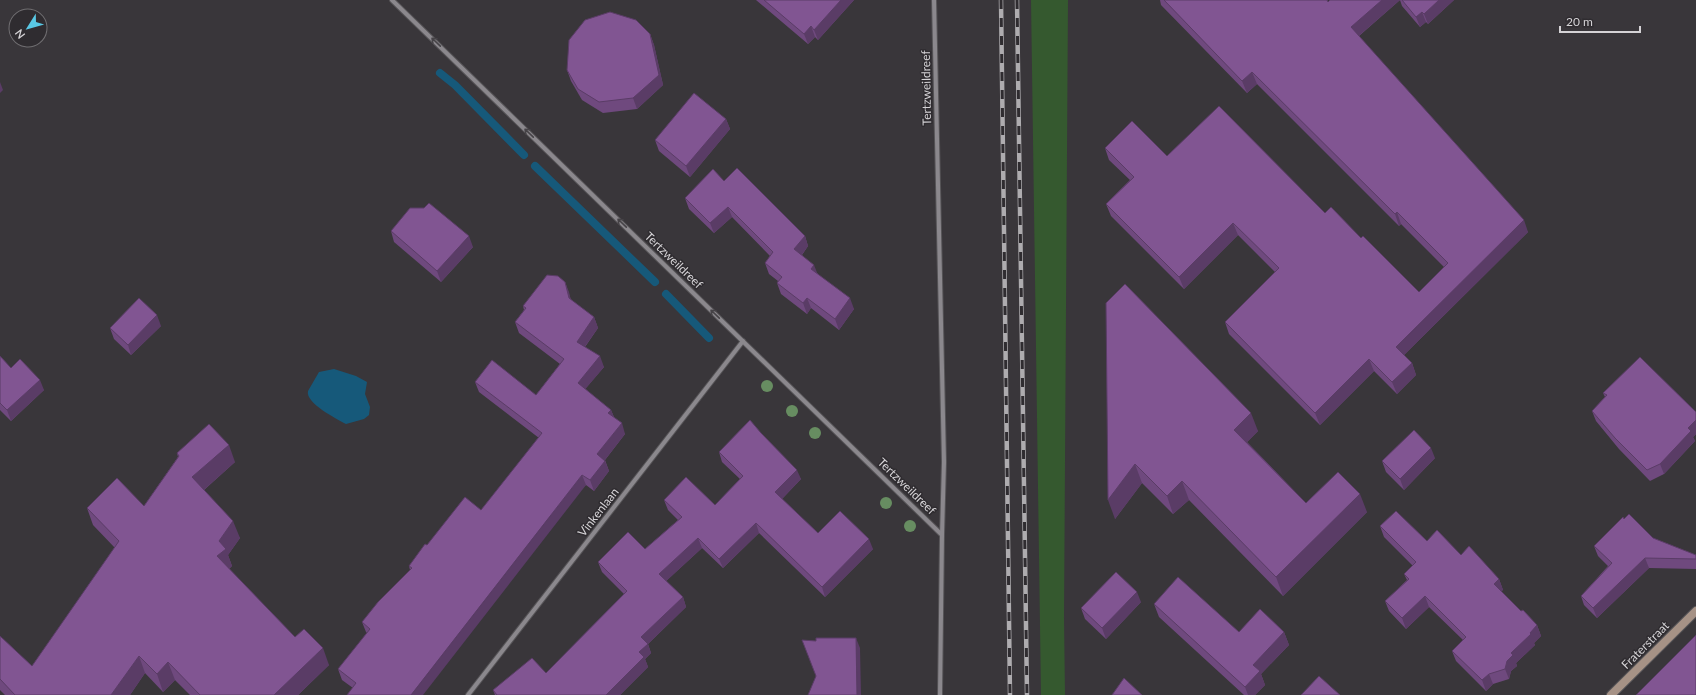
<svg xmlns="http://www.w3.org/2000/svg" width="1696" height="695" viewBox="0 0 1696 695" font-family="Lato,sans-serif">
	<rect width="100%" height="100%" fill="#39363a"/>
	<polygon fill="#35592f" points="1031,0 1068,0 1064,618 1065,695 1041,695"/>
	<path fill="#16597a" d="M334 369 356 376 367 382 365 394 370 407 369 415 364 419 346 424C337 419 305 403 308 391L319 372Z"/>
	<g fill="none" stroke-linecap="round" stroke-linejoin="round">
		<g stroke="#16597a" stroke-width="8">
			<polyline points="440,73 455,85 524,155"/>
			<polyline points="535,166 655,282"/>
			<polyline points="666,294 709,338"/>
		</g>
		<defs>
			<g id="street">
				<polyline points="392,0 942,535 940,695"/>
				<polyline points="934,0 944,462 942,535"/>
				<polyline points="468,695 743,341"/>
			</g>
			<polyline id="secondary" points="1611,695 1696,611"/>
		</defs>
		<use href="#street" stroke="#565457" stroke-width="6"/>
		<use href="#secondary" stroke="#565457" stroke-width="10"/>
		<use href="#street" stroke="#8b888d" stroke-width="4"/>
		<use href="#secondary" stroke="#a69286" stroke-width="8"/>
		<defs>
			<g id="rail">
				<polyline points="1001,0 1010,695"/>
				<polyline points="1017,0 1027,695"/>
			</g>
		</defs>
		<use href="#rail" stroke="#aeacaf" stroke-width="4.5"/>
		<use href="#rail" stroke="#2f2c30" stroke-width="3" stroke-dasharray="9" stroke-linecap="butt"/>
	</g>
	<g fill="#678d61">
		<circle cx="767" cy="386" r="6"/>
		<circle cx="792" cy="411" r="6"/>
		<circle cx="815" cy="433" r="6"/>
		<circle cx="886" cy="503" r="6"/>
		<circle cx="910" cy="526" r="6"/>
	</g>
	<g fill="#6f497e">
		<polygon points="756,0 854,0 818,40 815,37 808,44"/>
		<polygon points="1160,0 1327,0 1328,2 1330,0 1454,0 1428,24 1426,22 1420,27 1402,6 1400,0 1359,36 1528,232 1404,355 1412,363 1416,375 1397,394 1374,371 1320,425 1229,334 1225,322 1275,272 1238,235 1184,289 1111,216 1106,204 1130,180 1109,160 1105,148 1167,156 1325,213 1361,238 1419,292 1444,267 1401,224 1399,226 1257,84 1247,93 1161,5"/>
		<polygon points="650,34 654,45 663,85 637,109 603,113 582,100 571,81 567,70"/>
		<polygon points="726,119 730,129 690,177 659,151 655,140"/>
		<polygon points="724,181 805,236 808,246 802,255 818,274 854,309 839,330 811,308 807,314 781,294 777,283 778,281 769,274 765,263 770,256 732,217 714,233 689,209 685,198"/>
		<polygon points="391,231 473,247 441,282 394,242"/>
		<polygon points="565,282 571,300 594,317 598,328 585,347 604,367 585,389 611,410 614,417 625,434 605,460 609,471 594,491 586,485 353,688 342,680 338,669 367,633 366,632 362,622 410,570 409,566 427,545 481,510 539,438 479,392 475,382 536,395 560,364 519,333 515,322 524,310 523,306"/>
		<polygon points="1106,303 1258,431 1247,442 1306,503 1367,512 1283,596 1189,500 1173,514 1142,483 1115,519"/>
		<polygon points="161,326 131,355 114,339 110,328"/>
		<polygon points="0,356 11,368 44,390 11,421 0,410"/>
		<polygon points="1603,393 1696,412 1696,434 1693,437 1695,441 1664,474 1650,481 1619,449 1596,421 1592,411 1605,397"/>
		<polygon points="761,433 801,479 782,499 818,533 873,549 825,597 759,533 723,568 702,548 666,581 683,597 686,607 648,644 651,653 645,659 648,667 620,695 495,695 493,690 546,673 624,594 602,572 598,562 645,549 678,520 668,510 664,500 715,505 740,479 722,462 719,452"/>
		<polygon points="177,453 235,462 204,490 240,538 228,555 232,566 229,569 295,637 329,665 298,695 190,695 175,680 163,692 145,673 130,695 5,695 0,690 0,636 32,666 115,548 93,525 87,508 144,506 178,457"/>
		<polygon points="1435,458 1404,490 1386,472 1382,461"/>
		<polygon points="1624,519 1653,538 1696,555 1696,569 1649,568 1597,618 1584,605 1581,596 1608,566 1598,556 1594,546"/>
		<polygon points="1380,526 1427,541 1461,555 1499,579 1503,590 1501,591 1521,611 1537,625 1541,636 1534,643 1535,645 1516,663 1517,666 1511,671 1509,679 1493,684 1486,691 1456,661 1452,651 1463,640 1429,607 1406,629 1389,611 1385,601 1407,580 1404,574 1413,566 1384,537"/>
		<polygon points="1141,602 1106,639 1085,619 1081,608"/>
		<polygon points="1154,604 1239,632 1284,632 1289,645 1261,674 1265,685 1255,695 1244,695 1159,617"/>
	</g>
	<g fill="#5a3c66">
		<polygon points="841,0 854,0 818,40 814,30"/>
		<polygon points="1382,0 1400,0 1355,39 1351,27"/>
		<polygon points="1439,0 1454,0 1428,24 1424,14"/>
		<polygon points="1422,12 1426,22 1420,27 1416,17"/>
		<polygon points="811,26 815,37 808,44 804,34"/>
		<polygon points="650,34 654,45 663,85 637,109 633,98"/>
		<polygon points="1252,72 1257,84 1247,93 1242,81"/>
		<polygon points="0,82 3,90 0,93"/>
		<polygon points="726,119 730,129 690,177 686,166"/>
		<polygon points="728,207 732,217 714,233 710,223"/>
		<polygon points="1397,212 1401,224 1399,226 1395,214"/>
		<polygon points="1524,220 1528,232 1400,359 1396,347"/>
		<polygon points="1233,223 1238,235 1184,289 1179,277"/>
		<polygon points="469,236 473,247 441,282 437,271"/>
		<polygon points="805,236 808,246 798,260 794,249"/>
		<polygon points="814,265 818,275 811,269"/>
		<polygon points="565,282 569,292 573,309 569,298"/>
		<polygon points="807,298 811,308 807,314 803,303"/>
		<polygon points="850,298 854,309 839,330 835,319"/>
		<polygon points="157,315 161,326 131,355 128,345"/>
		<polygon points="594,317 598,328 581,352 577,342"/>
		<polygon points="600,356 604,367 582,393 578,383"/>
		<polygon points="1369,359 1374,371 1320,425 1315,413"/>
		<polygon points="1412,363 1416,375 1397,394 1392,382"/>
		<polygon points="40,380 44,390 11,421 7,410"/>
		<polygon points="611,410 615,420 608,413"/>
		<polygon points="1251,413 1258,431 1241,448 1234,430"/>
		<polygon points="1696,420 1696,434 1693,437 1695,441 1664,474 1660,464 1688,428"/>
		<polygon points="622,423 625,434 601,465 597,454"/>
		<polygon points="229,445 235,462 198,495 192,477"/>
		<polygon points="1431,448 1435,458 1404,490 1400,479"/>
		<polygon points="605,461 609,471 594,491 590,480"/>
		<polygon points="1135,464 1142,483 1115,519 1108,500"/>
		<polygon points="797,470 801,479 779,502 775,492"/>
		<polygon points="582,475 586,485 423,695 411,695"/>
		<polygon points="1182,481 1189,500 1173,514 1167,496"/>
		<polygon points="1360,494 1367,512 1283,596 1276,577"/>
		<polygon points="233,521 240,538 228,555 232,566 223,573 217,556 219,541"/>
		<polygon points="756,523 759,533 723,568 719,559"/>
		<polygon points="698,538 702,548 663,584 659,574"/>
		<polygon points="869,539 873,549 825,597 822,587"/>
		<polygon points="1645,558 1649,568 1597,618 1593,608"/>
		<polygon points="1499,579 1503,590 1498,594 1494,584"/>
		<polygon points="1137,592 1141,602 1106,639 1102,628"/>
		<polygon points="1425,596 1429,607 1406,629 1402,618"/>
		<polygon points="683,597 686,607 648,644 651,653 645,659 648,667 620,695 606,695 639,652 641,637"/>
		<polygon points="1537,625 1541,636 1534,643 1535,645 1516,663 1517,666 1511,671 1509,679 1505,669 1507,661 1511,653"/>
		<polygon points="1284,632 1289,645 1261,674 1265,685 1255,695 1248,695 1245,687 1253,665"/>
		<polygon points="856,638 860,648 861,695 857,695"/>
		<polygon points="323,648 329,665 298,695 274,695"/>
		<polygon points="139,656 145,673 130,695 111,695"/>
		<polygon points="168,662 175,680 163,692 157,674"/>
		<polygon points="1489,674 1493,684 1486,691 1482,680"/>
	</g>
	<g fill="#815592" stroke="#5a3c66">
		<polygon points="764,0 841,0 814,30 811,26 804,34"/>
		<polygon points="1164,0 1327,0 1328,2 1330,0 1382,0 1351,27 1524,220 1396,347 1412,363 1392,382 1369,359 1315,413 1225,322 1279,268 1233,223 1179,277 1106,204 1134,177 1105,148 1132,121 1167,156 1219,106 1325,213 1331,207 1361,238 1363,236 1419,292 1448,263 1397,212 1395,214 1252,72 1242,81"/>
		<polygon points="1402,0 1439,0 1424,14 1422,12 1416,17"/>
		<polygon points="610,12 636,20 650,34 659,75 633,98 599,102 578,89 567,70 569,40 585,20"/>
		<polygon points="694,93 726,119 686,166 655,140"/>
		<polygon points="737,168 805,236 794,249 814,265 811,269 850,298 835,319 807,298 803,303 777,283 782,277 765,263 773,252 728,207 710,223 685,198 713,169 724,181"/>
		<polygon points="429,203 469,236 437,271 391,231 410,208 424,208"/>
		<polygon points="547,275 558,276 565,282 569,298 594,317 577,342 600,356 578,383 611,410 608,413 622,423 597,454 605,461 590,480 582,475 411,695 347,695 356,683 338,669 370,629 362,622 378,602 412,568 409,566 425,544 427,545 465,497 481,510 542,433 475,382 492,360 536,395 564,359 515,322 526,308 523,306"/>
		<polygon points="1125,284 1251,413 1234,430 1306,503 1338,472 1360,494 1276,577 1182,481 1167,496 1135,464 1108,500 1106,303"/>
		<polygon points="139,298 157,315 128,345 110,328"/>
		<polygon points="0,356 11,368 20,359 40,380 7,410 0,403"/>
		<polygon points="1640,357 1696,412 1696,420 1688,428 1691,431 1660,464 1647,470 1615,438 1592,411 1607,395 1603,393"/>
		<polygon points="750,420 761,433 797,470 775,492 818,533 840,511 869,539 822,587 756,523 719,559 698,538 659,574 683,597 641,637 648,644 639,652 644,657 606,695 497,695 493,690 532,658 546,673 627,591 598,562 628,532 645,549 682,517 664,500 686,477 715,505 743,476 719,452"/>
		<polygon points="209,424 229,445 192,477 233,521 219,541 226,549 217,556 295,637 304,629 323,648 274,695 200,695 168,662 157,674 139,656 111,695 15,695 0,679 0,636 32,666 119,541 87,508 117,478 144,506 179,456 177,453"/>
		<polygon points="1414,430 1431,448 1400,479 1382,461"/>
		<polygon points="1396,511 1427,541 1437,530 1461,555 1469,546 1499,579 1494,584 1521,611 1523,610 1537,625 1530,633 1531,634 1511,653 1513,655 1507,661 1505,669 1489,674 1482,680 1452,651 1466,637 1425,596 1402,618 1385,601 1409,579 1404,574 1416,562 1380,526"/>
		<polygon points="1629,514 1653,538 1696,555 1696,559 1645,558 1593,608 1581,596 1612,563 1594,546 1623,517 1624,519"/>
		<polygon points="1116,572 1137,592 1102,628 1081,608"/>
		<polygon points="1178,577 1239,632 1260,609 1284,632 1253,665 1260,671 1245,687 1154,604"/>
		<polygon points="1696,635 1696,695 1636,695"/>
		<polygon points="816,638 856,638 857,695 808,695 816,676 802,640 816,641"/>
		<polygon points="1319,676 1340,695 1301,695"/>
		<polygon points="1124,678 1142,695 1112,695"/>
	</g>
	<defs><path id="oneway-shaft" d="M-6 0H5M1.5-3L5.5 0L1.5 3" fill="none" stroke-width="1.6" stroke-linecap="round" stroke-linejoin="round"/></defs>
	<g stroke="#464347">
		<use href="#oneway-shaft" transform="translate(436 42) rotate(-136)"/>
		<use href="#oneway-shaft" transform="translate(529 133) rotate(-136)"/>
		<use href="#oneway-shaft" transform="translate(622 223) rotate(-136)"/>
		<use href="#oneway-shaft" transform="translate(715 314) rotate(-136)"/>
	</g>
	<g text-anchor="middle" dominant-baseline="central" stroke-width="3" stroke-linejoin="round" paint-order="stroke">
		<g font-size="12" fill="#d5d3d6" stroke="#2f2c30">
			<text transform="translate(926 88) rotate(-91)">Tertzweildreef</text>
			<text transform="translate(674 260) rotate(44)">Tertzweildreef</text>
			<text transform="translate(907 486) rotate(44)">Tertzweildreef</text>
			<text transform="translate(598 512) rotate(-52)">Vinkenlaan</text>
			<text transform="translate(1645 645) rotate(-45)">Fraterstraat</text>
		</g>
	</g>
	<g transform="translate(28 28) rotate(233)"><circle r="19" fill="#2f2c30" stroke="#716f72"/>
	<path d="M0-3L7 15L0 10L-7 15Z" fill="#59c8e5"/>
	<text y="-6" font-size="11" font-weight="bold" text-anchor="middle" fill="#d5d3d6">N</text>
	</g>
	<path d="M1560 26v6h80v-6" fill="none" stroke="#d5d3d6" stroke-width="2"/>
	<text x="1566" y="26" font-size="12" fill="#d5d3d6" stroke="#2f2c30" stroke-width="3" paint-order="stroke">20 m</text>
</svg>
